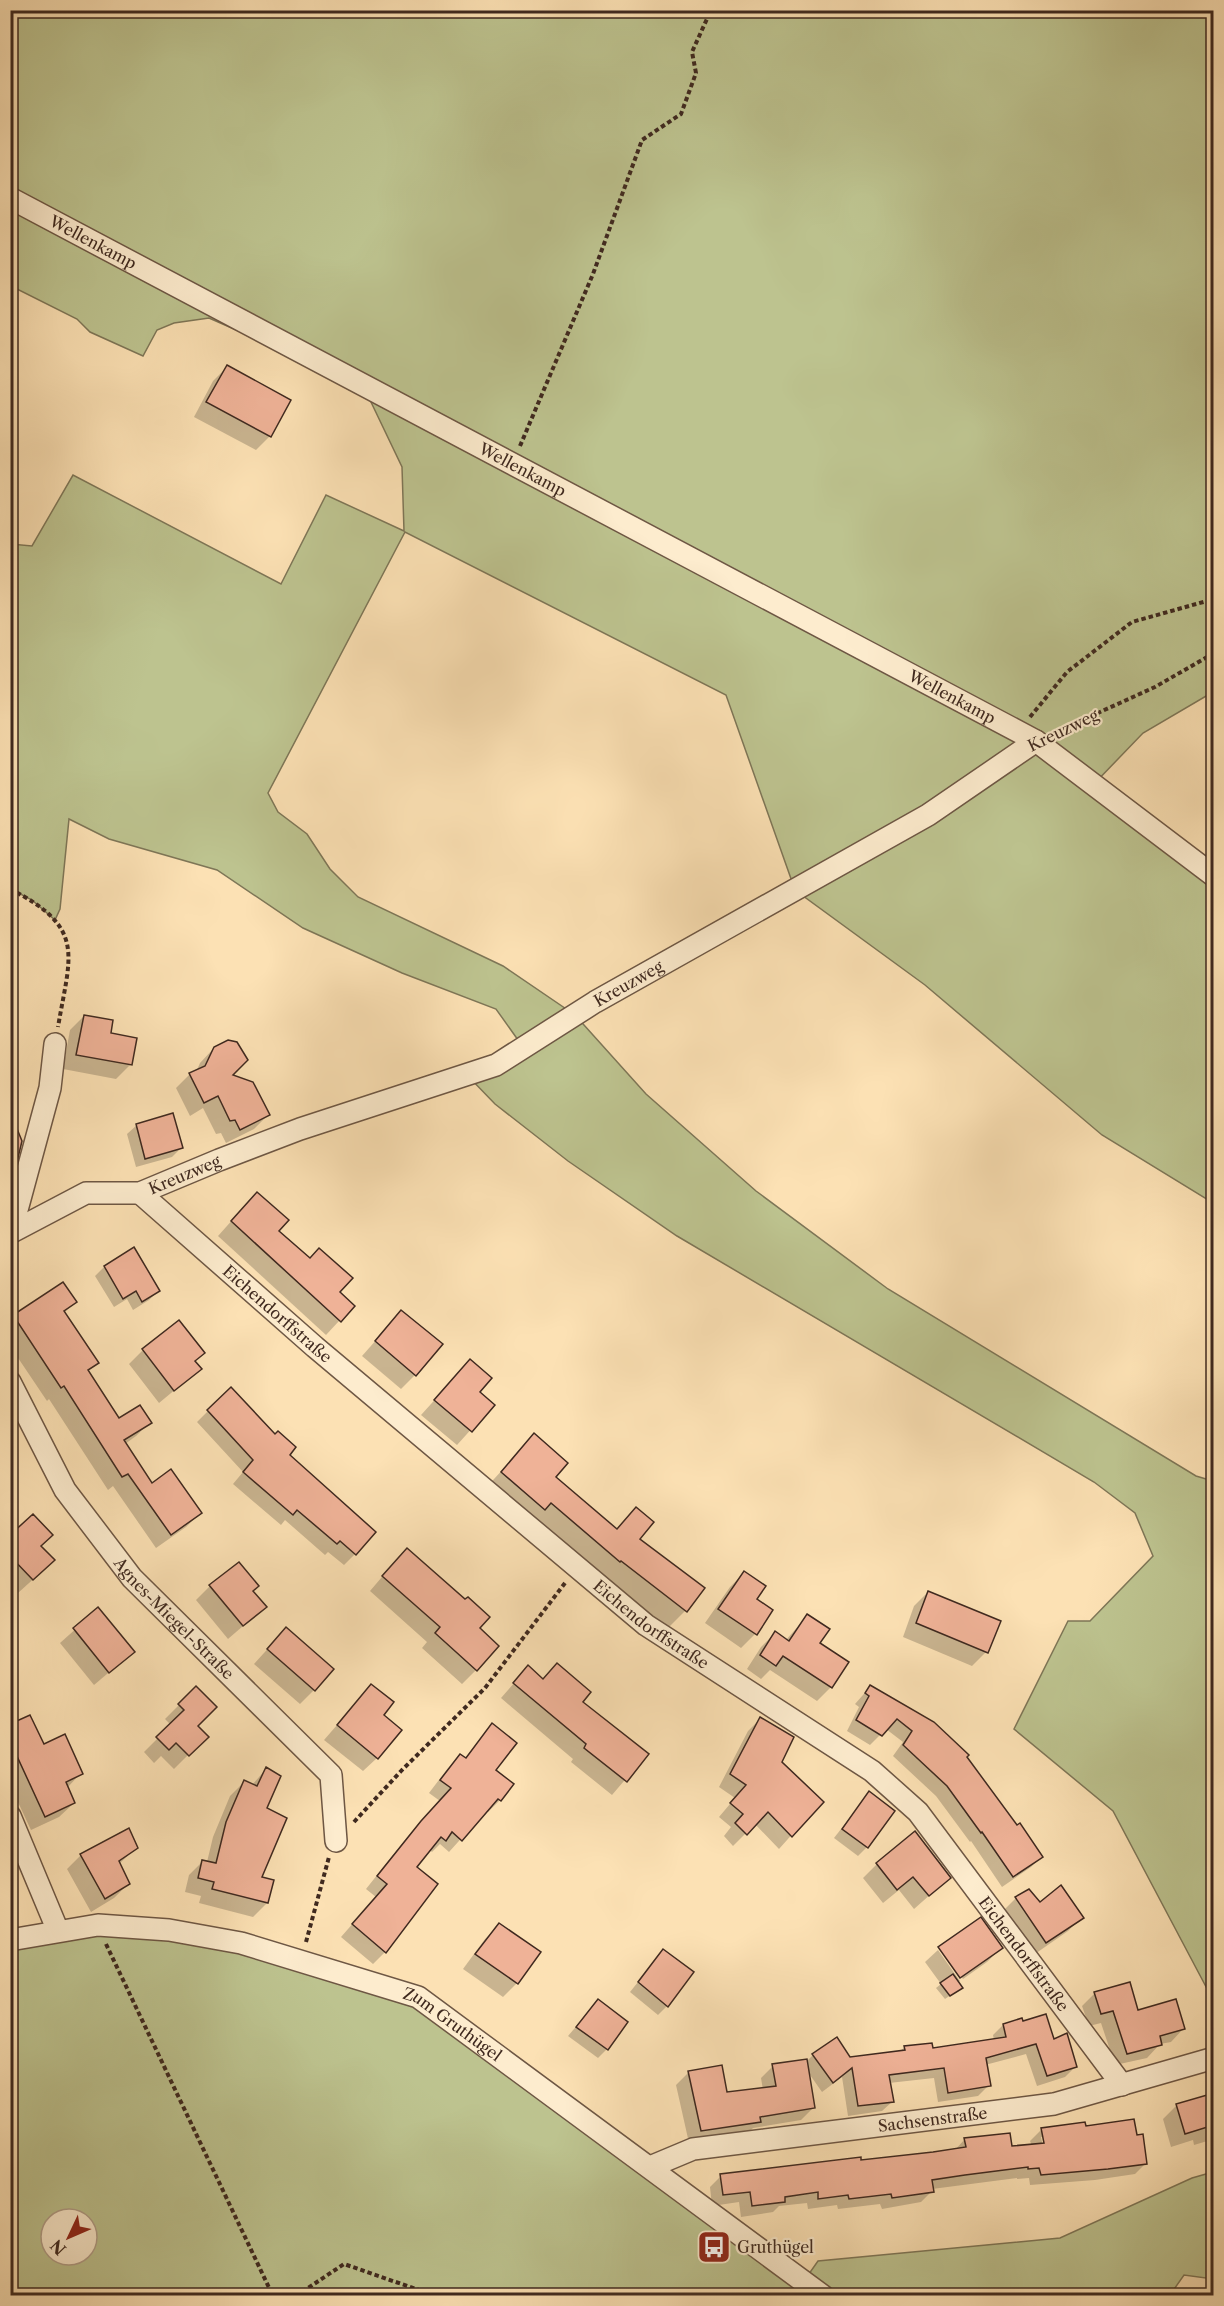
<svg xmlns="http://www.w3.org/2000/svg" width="1224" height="2306" viewBox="0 0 1224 2306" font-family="'Libre Caslon Text',serif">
	<rect width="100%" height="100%" fill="#fce1b4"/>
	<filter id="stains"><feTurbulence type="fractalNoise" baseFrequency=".00333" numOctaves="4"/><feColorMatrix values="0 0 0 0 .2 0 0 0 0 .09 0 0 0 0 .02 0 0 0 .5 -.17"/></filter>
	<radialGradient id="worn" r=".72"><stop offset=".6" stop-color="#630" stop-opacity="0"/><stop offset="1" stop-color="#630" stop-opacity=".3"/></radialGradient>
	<g fill="#bdc38f" stroke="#7e7657" stroke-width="1.5" fill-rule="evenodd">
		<polygon points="10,11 1213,11 1213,692 1143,733 1093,785 1213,873 1213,1203 1102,1135 925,985 795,890 726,695 405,532 268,793 278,812 307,834 330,869 358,897 503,966 575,1015 646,1094 756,1191 888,1289 1196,1476 1213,1481 1213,2000 1113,1811 1014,1729 1068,1621 1090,1621 1153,1556 1135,1513 1094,1482 677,1236 568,1161 495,1104 467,1075 523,1047 496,1009 402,973 303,928 217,870 109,839 69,819 60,909 55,920 32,900 11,889 11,544 32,546 73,475 281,584 326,495 404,531 402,467 370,400 266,343 209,318 174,323 157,330 143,356 90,332 77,319 11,286"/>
		<path d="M169 1930 418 1997 804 2281 818 2261 1060 2238 1192 2178 1213 2172V2279L1184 2275 1170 2295 11 2296V1940ZM51 2219H87V2255H51Z"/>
	</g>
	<g fill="#0003" fill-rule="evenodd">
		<polygon points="227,367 270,436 256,450 194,417 213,381"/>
		<polygon points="84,1016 109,1034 130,1065 116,1079 63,1069 70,1030"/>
		<polygon points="214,1048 230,1076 268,1115 254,1129 226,1143 221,1133 216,1134 203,1108 190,1116 176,1088 190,1074 196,1072 200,1063"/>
		<polygon points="137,1125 181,1148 172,1157 136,1167 127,1134"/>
		<polygon points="243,1208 353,1306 326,1335 218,1236"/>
		<polygon points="104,1267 158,1291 149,1300 133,1310 127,1299 114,1307 95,1276"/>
		<polygon points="75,1302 64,1313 97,1363 87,1372 119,1420 150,1422 136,1436 125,1444 152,1485 200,1513 186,1527 156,1548 113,1486 108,1490 49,1399 47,1401 10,1346 10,1319 14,1316"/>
		<polygon points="401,1312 415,1375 401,1389 362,1356"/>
		<polygon points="179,1322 203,1353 194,1362 200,1369 159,1403 129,1364 143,1350"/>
		<polygon points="470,1361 478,1393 493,1405 457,1445 421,1415"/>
		<polygon points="208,1411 275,1436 355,1554 344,1565 328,1552 325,1555 285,1520 281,1525 233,1484 243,1472 197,1422"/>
		<polygon points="534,1435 554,1477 616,1530 636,1509 637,1539 703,1588 685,1611 668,1628 484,1490"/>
		<polygon points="10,1537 40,1546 39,1574 18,1593 10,1585"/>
		<polygon points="393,1564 477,1628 476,1670 462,1684 422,1648 427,1642 370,1591"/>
		<polygon points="744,1573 755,1599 771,1610 755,1634 741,1648 705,1623 730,1587"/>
		<polygon points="210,1586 252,1591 265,1607 228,1639 196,1600"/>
		<polygon points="928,1592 986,1652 972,1666 903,1637 914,1606"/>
		<polygon points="98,1609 133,1652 94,1685 60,1643"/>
		<polygon points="807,1616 818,1643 831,1687 817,1701 770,1670 761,1679 747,1669 761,1647 775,1633 786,1640"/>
		<polygon points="273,1643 314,1690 300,1704 254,1664"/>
		<polygon points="557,1665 581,1702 647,1754 612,1795 571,1762 573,1759 501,1698 528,1667 542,1680"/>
		<polygon points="371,1686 382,1716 377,1758 363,1771 324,1740"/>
		<polygon points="870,1687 965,1757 1016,1827 1041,1857 1031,1867 1002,1887 971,1841 970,1842 936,1796 893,1756 903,1742 886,1729 870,1745 847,1731 859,1707 855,1704"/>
		<polygon points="196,1688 196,1726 206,1737 174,1769 161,1756 154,1763 144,1752 171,1725 165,1719"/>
		<polygon points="760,1719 780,1762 821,1802 779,1849 755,1824 733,1846 724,1836 731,1827 719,1817 735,1798 719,1787 748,1731"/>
		<polygon points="10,1725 44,1746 81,1773 67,1788 74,1803 59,1817 31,1830 10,1785"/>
		<polygon points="492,1725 494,1770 500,1800 488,1812 486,1811 449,1852 440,1844 432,1852 429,1849 415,1867 385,1952 373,1964 341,1937 376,1897 366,1889 409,1835 440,1801 429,1793 448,1768 460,1756 464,1759"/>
		<polygon points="266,1769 260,1878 267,1903 253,1917 199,1903 201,1896 185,1892 189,1875 203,1861 207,1862 213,1837 230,1796 244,1782 252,1785"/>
		<polygon points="869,1793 867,1847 858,1856 834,1838"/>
		<polygon points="136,1848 119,1864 128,1884 114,1898 91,1912 67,1869 81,1855"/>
		<polygon points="877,1864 949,1878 914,1909 899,1890 883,1903 863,1878"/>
		<polygon points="1016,1898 1040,1904 1082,1917 1068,1931 1032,1956 1002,1912"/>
		<polygon points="980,1919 1001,1948 987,1962 963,1979 941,1949 939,1949"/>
		<polygon points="499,1925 517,1983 503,1997 463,1969 485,1939"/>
		<polygon points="938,1950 960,1981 958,1982 961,1988 945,1999 936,1988 941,1984 925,1962"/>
		<polygon points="663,1951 667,2006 658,2015 630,1992"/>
		<polygon points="1095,1993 1137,2012 1183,2029 1171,2042 1160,2044 1147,2058 1115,2065 1101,2023 1089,2026 1082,2006"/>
		<polygon points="598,2001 607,2049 598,2058 568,2036"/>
		<polygon points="1003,2025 1053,2041 1076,2066 1065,2077 1037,2086 1026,2054 985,2065 989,2085 978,2096 938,2102 934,2078 889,2083 893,2101 882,2111 848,2116 842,2077 822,2092 808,2072 814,2107 801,2120 753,2128 747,2134 689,2143 676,2085 688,2073 726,2094 763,2090 761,2078 773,2066 806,2062 813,2055 849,2058 899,2052 905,2047 932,2050 994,2040 993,2035"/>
		<polygon points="1214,2095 1214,2139 1194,2145 1193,2140 1171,2147 1163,2119 1177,2105"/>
		<path d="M1084 2128 1135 2137 1146 2163 1135 2174 1095 2180 1030 2185 1029 2178 1017 2179V2178L932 2189V2191L921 2202 882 2209 880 2204 838 2209 837 2205 808 2209 807 2203 779 2206 773 2212 741 2217 739 2202 712 2206 710 2187 721 2176 954 2151 965 2139 1011 2148 1032 2146 1030 2141 1041 2130ZM1041 2137H1044V2151Z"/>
	</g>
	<g fill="#efb297" stroke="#3f291f" stroke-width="1.5">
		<polygon points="227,365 291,400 271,437 206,402"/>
		<polygon points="84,1015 113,1020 111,1033 137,1038 132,1065 76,1055"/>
		<polygon points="228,1040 237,1042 248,1060 233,1075 253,1082 270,1115 240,1130 235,1120 230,1121 218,1096 204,1103 189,1073 205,1066 214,1047"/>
		<polygon points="173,1113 183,1148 145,1159 136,1124"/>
		<polygon points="11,1114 22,1141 17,1162 10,1164"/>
		<polygon points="257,1192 289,1220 279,1231 310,1258 319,1248 353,1278 340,1292 355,1306 341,1322 231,1221"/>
		<polygon points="134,1247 160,1291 142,1302 136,1291 123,1299 104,1266"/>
		<polygon points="63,1282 77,1302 64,1311 99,1363 88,1370 119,1418 140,1405 152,1423 124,1440 152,1483 171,1469 202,1513 171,1535 128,1474 122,1477 64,1386 61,1388 13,1315"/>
		<polygon points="401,1310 443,1344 416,1376 375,1341"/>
		<polygon points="179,1320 205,1353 195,1361 202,1369 174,1391 142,1349"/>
		<polygon points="470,1359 492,1378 480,1392 495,1405 472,1432 434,1400"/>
		<polygon points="231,1387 275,1434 278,1431 296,1447 290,1455 376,1532 356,1555 340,1541 337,1544 297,1510 293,1515 243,1472 253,1460 207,1410"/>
		<polygon points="534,1433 568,1463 556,1477 617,1529 636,1507 654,1522 640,1539 705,1588 687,1612 621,1561 620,1562 551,1503 545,1510 501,1472"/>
		<polygon points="33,1514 53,1535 41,1546 55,1560 33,1580 10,1556 10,1535"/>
		<polygon points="407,1548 465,1599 468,1597 490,1617 480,1628 499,1646 477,1671 435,1633 440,1627 382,1576"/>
		<polygon points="239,1562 259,1586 253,1591 267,1607 243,1626 209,1585"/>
		<polygon points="744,1571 766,1586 757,1599 773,1610 757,1635 718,1609"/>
		<polygon points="928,1591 1001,1621 988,1653 916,1623"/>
		<polygon points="98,1607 135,1652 109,1673 73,1628"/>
		<polygon points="807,1614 830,1629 820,1643 849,1662 832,1688 783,1656 776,1666 760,1655 775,1631 789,1641"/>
		<polygon points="286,1627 334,1669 315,1691 267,1649"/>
		<polygon points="557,1663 591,1692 583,1702 649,1754 627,1782 584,1748 586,1744 513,1683 528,1665 543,1679"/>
		<polygon points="371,1684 394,1702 384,1715 402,1730 378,1759 337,1725"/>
		<polygon points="870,1685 934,1722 969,1755 967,1757 1017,1825 1020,1823 1043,1857 1013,1877 982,1832 981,1833 947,1786 903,1745 912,1731 897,1719 882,1736 856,1720 869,1696 865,1693"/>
		<polygon points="196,1686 217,1707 198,1726 209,1737 189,1756 176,1743 169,1750 156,1737 184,1710 178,1704"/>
		<polygon points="30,1715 44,1744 65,1734 83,1774 66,1782 75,1803 45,1817 10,1741 10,1724"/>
		<polygon points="760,1717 794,1737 782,1762 824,1802 792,1837 768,1812 747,1835 735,1823 743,1814 730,1803 746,1785 730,1774"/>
		<polygon points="492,1723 517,1743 496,1770 514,1784 501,1801 498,1799 462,1841 452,1832 446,1841 441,1837 417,1867 438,1884 386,1953 352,1924 387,1884 377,1876 421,1821 451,1788 440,1780 460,1754 466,1758"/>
		<polygon points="266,1767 281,1776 267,1808 287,1818 262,1877 274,1880 268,1903 212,1889 214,1882 198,1878 202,1860 216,1863 226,1822 244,1780 257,1786"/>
		<polygon points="869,1791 895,1811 868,1848 842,1829"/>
		<polygon points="129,1828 138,1848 119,1861 130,1884 105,1899 80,1854"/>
		<polygon points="915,1831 951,1878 929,1896 913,1877 897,1890 876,1863"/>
		<polygon points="1061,1885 1084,1918 1046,1943 1015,1897 1029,1889 1040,1902"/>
		<polygon points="981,1917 1003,1948 960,1978 938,1947"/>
		<polygon points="499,1923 541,1952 518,1984 475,1954"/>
		<polygon points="663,1949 694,1972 668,2007 638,1982"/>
		<polygon points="953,1974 963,1988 950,1996 940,1983"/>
		<polygon points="1130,1982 1138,2010 1176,1999 1185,2029 1160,2036 1162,2045 1127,2054 1113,2011 1101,2014 1094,1992"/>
		<polygon points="598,1999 628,2022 608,2050 576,2027"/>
		<polygon points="1046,2014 1054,2039 1067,2033 1077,2067 1047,2076 1036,2044 986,2058 991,2086 948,2093 944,2068 889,2075 894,2102 858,2106 852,2068 833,2083 812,2054 837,2037 850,2057 905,2050 904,2046 932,2043 933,2048 1006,2037 1003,2024 1022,2018 1023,2021"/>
		<polygon points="807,2059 815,2108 760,2117 761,2122 701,2131 688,2071 722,2065 727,2092 776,2086 772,2064"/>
		<polygon points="1214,2093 1214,2125 1185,2134 1176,2104"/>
		<polygon points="1134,2119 1137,2135 1143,2134 1147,2164 1108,2169 1041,2175 1039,2168 1028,2169 1028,2167 965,2175 932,2180 934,2192 892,2198 891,2194 849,2199 848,2195 818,2199 818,2192 785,2197 785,2202 752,2206 750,2192 723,2195 720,2174 861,2157 861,2160 933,2152 966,2147 964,2138 1010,2133 1012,2146 1044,2143 1041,2128 1085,2122 1086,2126"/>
	</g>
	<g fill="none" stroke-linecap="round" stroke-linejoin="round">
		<defs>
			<g id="minor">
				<path id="s1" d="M10 198 1036 741 1214 876"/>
				<path id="s2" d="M140 1193 315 1347 646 1625 872 1771 918 1812 1122 2085"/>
				<polyline points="11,1232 50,1088 55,1044"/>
				<path id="s3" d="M10 1233 86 1193H140L219 1160 300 1129 496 1065 595 1002 928 815 1036 741"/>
				<path id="s4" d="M10 1382 65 1490 132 1578 331 1775 336 1841"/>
				<polyline points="10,1816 58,1931"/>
				<path id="s5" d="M10 1940 98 1925 169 1930 241 1943 418 1997 823 2296"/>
				<path id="s6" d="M650 2167 693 2149 1054 2104 1214 2058"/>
			</g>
		</defs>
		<use href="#minor" stroke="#6e5744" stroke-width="24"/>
		<g stroke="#3f291f" stroke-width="4" stroke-dasharray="4.5 3" stroke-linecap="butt">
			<polyline points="520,446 593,274 642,140 681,114 696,73 692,52 711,10"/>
			<polyline points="1030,717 1067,672 1132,622 1214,599"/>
			<polyline points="1056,732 1155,687 1214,653"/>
			<path d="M10 889C87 928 70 955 58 1027"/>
			<polyline points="354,1822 402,1770 485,1688 565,1583"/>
			<polyline points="306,1942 329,1857"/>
			<polyline points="106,1944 273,2296"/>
			<polyline points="296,2296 344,2264 436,2296"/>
		</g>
		<use href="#minor" stroke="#fdecce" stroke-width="21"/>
	</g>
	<defs>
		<symbol id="bus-square" viewBox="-11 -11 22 22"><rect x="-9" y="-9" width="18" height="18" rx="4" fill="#8f2418" stroke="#fdecce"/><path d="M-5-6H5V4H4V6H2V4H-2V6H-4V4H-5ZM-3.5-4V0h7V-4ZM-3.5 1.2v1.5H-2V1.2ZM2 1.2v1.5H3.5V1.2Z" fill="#fff"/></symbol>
	</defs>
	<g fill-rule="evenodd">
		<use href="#bus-square" x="695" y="2228" width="38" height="38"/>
	</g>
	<g text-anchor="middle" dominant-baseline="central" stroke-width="4.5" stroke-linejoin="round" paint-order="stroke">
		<g font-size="16" fill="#3f291f" stroke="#fdecce">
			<text stroke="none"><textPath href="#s1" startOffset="94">Wellenkamp</textPath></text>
			<text stroke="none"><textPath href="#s1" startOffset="580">Wellenkamp</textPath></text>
			<text stroke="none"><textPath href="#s1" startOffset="1066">Wellenkamp</textPath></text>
			<text transform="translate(1063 730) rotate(-26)">Kreuzweg</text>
			<text stroke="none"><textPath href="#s3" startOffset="674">Kreuzweg</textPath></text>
			<text stroke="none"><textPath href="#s3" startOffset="188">Kreuzweg</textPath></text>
			<text stroke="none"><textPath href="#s2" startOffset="183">Eichendorffstraße</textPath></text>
			<text stroke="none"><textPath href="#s4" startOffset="290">Agnes-Miegel-Straße</textPath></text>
			<text stroke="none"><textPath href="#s2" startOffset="669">Eichendorffstraße</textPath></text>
			<text stroke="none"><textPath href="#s2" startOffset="1173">Eichendorffstraße</textPath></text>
			<text stroke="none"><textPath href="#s5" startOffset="462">Zum Gruthügel</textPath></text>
			<text stroke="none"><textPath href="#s6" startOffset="288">Sachsenstraße</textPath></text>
		</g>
		<g font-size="16" fill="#3f291f" stroke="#fdecce" text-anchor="start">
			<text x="737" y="2247">Gruthügel</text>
		</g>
	</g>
	<rect width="1224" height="2306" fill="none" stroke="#fce1b4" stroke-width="36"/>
	<rect x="12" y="12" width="1200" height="2282" fill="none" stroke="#3f291f" stroke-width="3"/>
	<rect x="18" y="18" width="1188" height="2270" fill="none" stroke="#3f291f" stroke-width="1.5"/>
	<g transform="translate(69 2237) rotate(226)"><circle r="28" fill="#fdecce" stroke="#b19e88" stroke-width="1.5"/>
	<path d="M0-4.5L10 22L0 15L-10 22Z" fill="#8f2418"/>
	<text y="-9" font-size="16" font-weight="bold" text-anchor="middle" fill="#3f291f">N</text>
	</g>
	<rect width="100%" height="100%" filter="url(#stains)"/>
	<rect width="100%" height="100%" fill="url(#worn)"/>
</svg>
